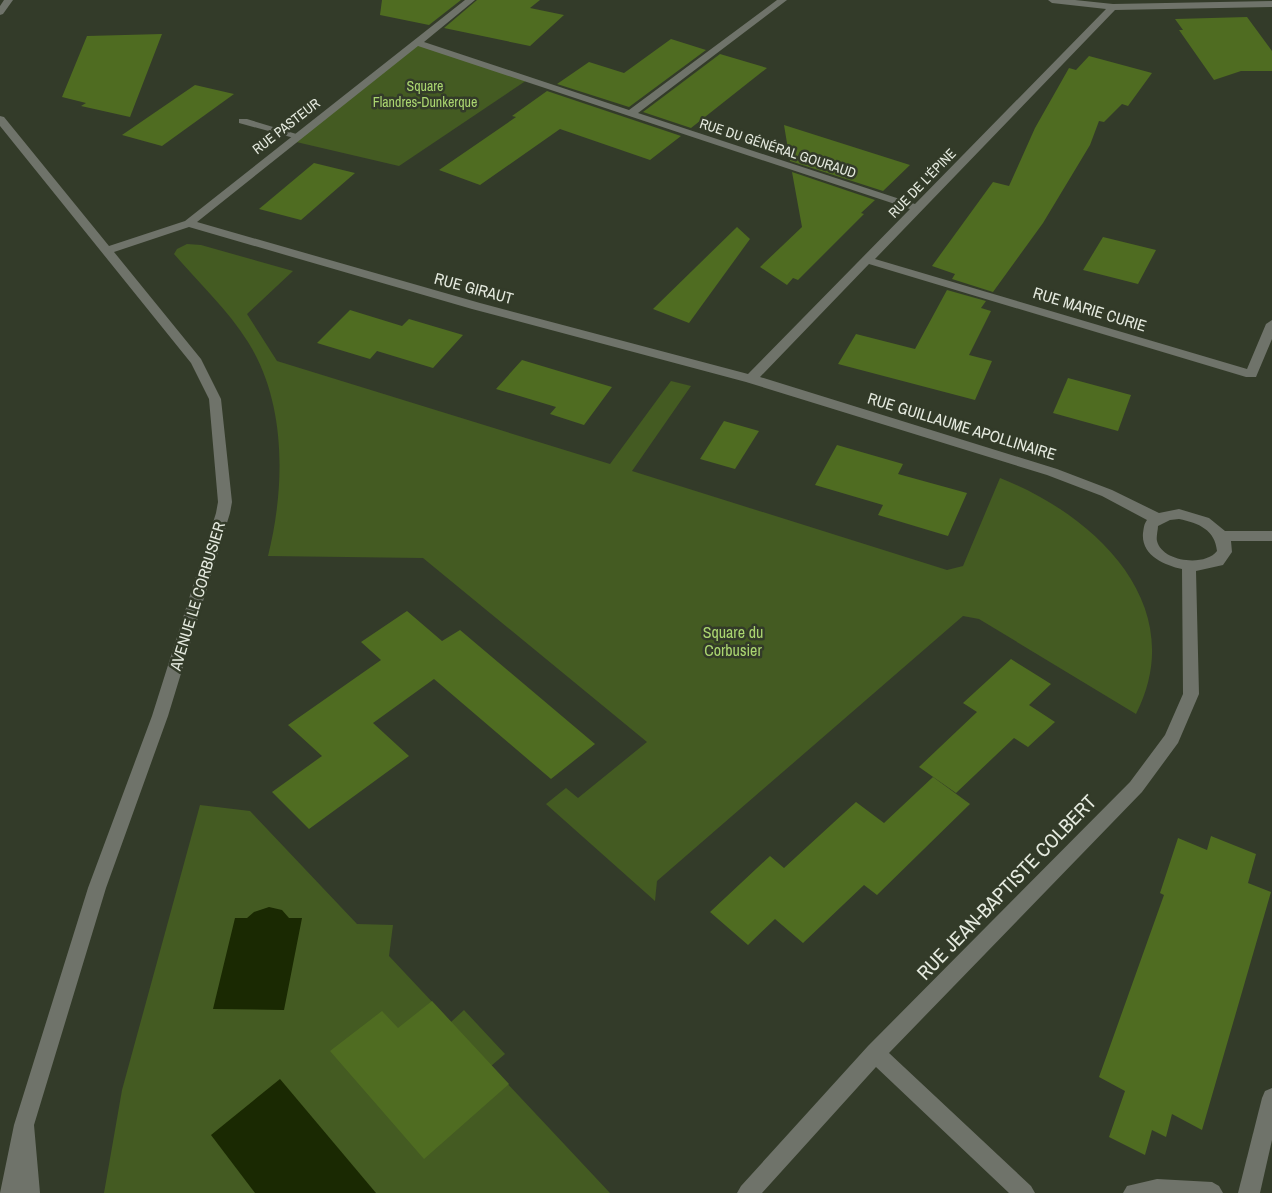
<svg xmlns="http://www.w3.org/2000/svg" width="1272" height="1193" viewBox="0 0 1272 1193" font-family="'Archivo Narrow',sans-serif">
	<rect width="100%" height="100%" fill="#333b29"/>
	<g fill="#445b22">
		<polygon points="417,43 530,78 399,166 292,141"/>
		<path d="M187 244 201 245 293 271 247 314 277 361 610 464 671 381 691 386 632 471 947 570 963 566 1000 478C1095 515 1191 605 1136 714L979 619 963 616 657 881 655 901 546 804 566 788 578 798 647 742 423 558 268 556C285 488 287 404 248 342 228 310 199 283 174 254L177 249Z"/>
		<polygon points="200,805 250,811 357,924 393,925 389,956 451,1022 464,1010 505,1054 491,1066 610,1193 104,1193 122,1090"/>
	</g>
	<g fill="#1a2902">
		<polygon points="269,907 282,910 289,918 302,918 284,1010 213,1009 235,918 247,918 254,912"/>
		<polygon points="280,1079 376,1193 255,1193 211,1135"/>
	</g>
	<g fill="#4f6c21">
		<polygon points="382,0 461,0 429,25 380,15"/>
		<polygon points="477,0 540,0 530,8 564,15 530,46 444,28"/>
		<polygon points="1247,17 1272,51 1272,71 1241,71 1214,80 1179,30 1183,30 1175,19"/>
		<polygon points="162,34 130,117 81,106 86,103 62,97 87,36"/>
		<polygon points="671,39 706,50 629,107 557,84 589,62 624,73"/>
		<polygon points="720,54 767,68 691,128 643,112"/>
		<polygon points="1089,56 1152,73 1128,106 1122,104 1104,122 1099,121 1090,145 1043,223 993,292 952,279 955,274 932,266 993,182 1009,186 1035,128 1069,68 1076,70"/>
		<polygon points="195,85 234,94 162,146 122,135"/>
		<polygon points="547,91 681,136 650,160 560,129 480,185 439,170 516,117 512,116"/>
		<polygon points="784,125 869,152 910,165 883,191 790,161"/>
		<polygon points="314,163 355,173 301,220 259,209"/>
		<polygon points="792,172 875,200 861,213 864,214 798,280 793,278 787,285 760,267 802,227"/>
		<polygon points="737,227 750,239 689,323 653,309"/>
		<polygon points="1103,237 1156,250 1138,284 1083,270"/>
		<polygon points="947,290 986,301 981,308 991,311 969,355 992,361 975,400 838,364 856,334 915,349"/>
		<polygon points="350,310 402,326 409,319 463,335 433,368 377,351 370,359 317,343"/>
		<polygon points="522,360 612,387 584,425 550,414 556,407 496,389"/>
		<polygon points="1068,378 1131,395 1118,431 1053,413"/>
		<polygon points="724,421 759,431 735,469 700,459"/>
		<polygon points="837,445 903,464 898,474 967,493 948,536 878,515 883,505 815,485"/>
		<polygon points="407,611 442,641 460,630 595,744 551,779 434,679 373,723 409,756 309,829 272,792 322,756 288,725 381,660 361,642"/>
		<polygon points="1011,659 1051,684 1029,705 1055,722 1028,747 1014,738 956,793 919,767 977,712 963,703"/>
		<polygon points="933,777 970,804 877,895 864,885 803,943 775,919 748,945 710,912 770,856 784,868 856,802 884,823"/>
		<polygon points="1211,836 1256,854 1248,883 1271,892 1202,1130 1172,1114 1166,1137 1152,1130 1145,1155 1109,1137 1125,1091 1099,1077 1164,895 1160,893 1178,838 1207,850"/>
		<polygon points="432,1001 509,1084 424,1159 330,1051 382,1011 398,1028"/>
	</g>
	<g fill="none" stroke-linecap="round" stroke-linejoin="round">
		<polygon fill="#6f736a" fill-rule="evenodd" points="239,119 247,119 303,136 294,138 239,123"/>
		<g fill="#6f736a" fill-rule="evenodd">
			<polygon points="4,0 13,0 3,14 0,15 0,6"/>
			<path d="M465 0H475L424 42 629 110 777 0H787L638 113 915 204 1106 9 1052 3 1048 0H1075L1113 4 1272 1V7L1115 10 875 259 1247 369 1266 324 1272 320V339L1256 377H1246L869 264 760 377 1057 469 1112 490 1159 513 1179 509 1209 518 1225 531H1272V541H1231L1232 552 1223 565 1196 571 1199 694 1178 743 1142 792 889 1053 1031 1186 1035 1193H1009L876 1067 762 1193H737L741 1186 868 1046 1130 782 1165 735 1183 694 1182 569C1164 565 1141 555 1143 533 1144 527 1144 524 1147 520L1102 496 1047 475 746 382 472 309 189 227 114 252 201 359 221 399 232 502 230 513 168 716 106 888 34 1125 40 1193H0L14 1125 88 888 152 716 216 513 218 502 209 399 191 363 0 126V116L4 117 109 246 185 221ZM418 46 910 209 748 374 480 303 197 222ZM1179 519C1199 523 1215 530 1217 551 1205 567 1162 562 1157 541 1156 537 1158 530 1158 526L1170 520Z"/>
			<polygon points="1272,1088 1272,1140 1260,1193 1238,1193 1262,1098 1265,1091"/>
			<polygon points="1157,1179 1212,1182 1219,1186 1223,1193 1123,1193 1127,1186"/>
		</g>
	</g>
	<g text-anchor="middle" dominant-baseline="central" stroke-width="5" stroke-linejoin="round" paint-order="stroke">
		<g font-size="14" fill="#aad570" stroke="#333b29">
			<text x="425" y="86">Square<tspan x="425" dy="16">Flandres-Dunkerque</tspan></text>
		</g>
		<g font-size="14" fill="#e5eadf" stroke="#333b29">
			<text transform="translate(286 126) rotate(-38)">RUE PASTEUR</text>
			<text transform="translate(778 148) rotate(18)">RUE DU GÉNÉRAL GOURAUD</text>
			<text transform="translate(922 183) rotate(-46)">RUE DE L'ÉPINE</text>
		</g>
		<g font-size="16" fill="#e5eadf" stroke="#333b29">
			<text transform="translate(474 288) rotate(15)">RUE GIRAUT</text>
			<text transform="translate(1090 309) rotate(17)">RUE MARIE CURIE</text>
			<text transform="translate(962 426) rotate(17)">RUE GUILLAUME APOLLINAIRE</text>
			<text transform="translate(197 596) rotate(-73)">AVENUE LE CORBUSIER</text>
		</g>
		<g font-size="16" fill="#aad570" stroke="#333b29">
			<text x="733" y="632">Square du<tspan x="733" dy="18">Corbusier</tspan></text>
		</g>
		<g font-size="20" fill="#e5eadf" stroke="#333b29">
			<text transform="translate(1006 887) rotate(-46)">RUE JEAN-BAPTISTE COLBERT</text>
		</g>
	</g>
</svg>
